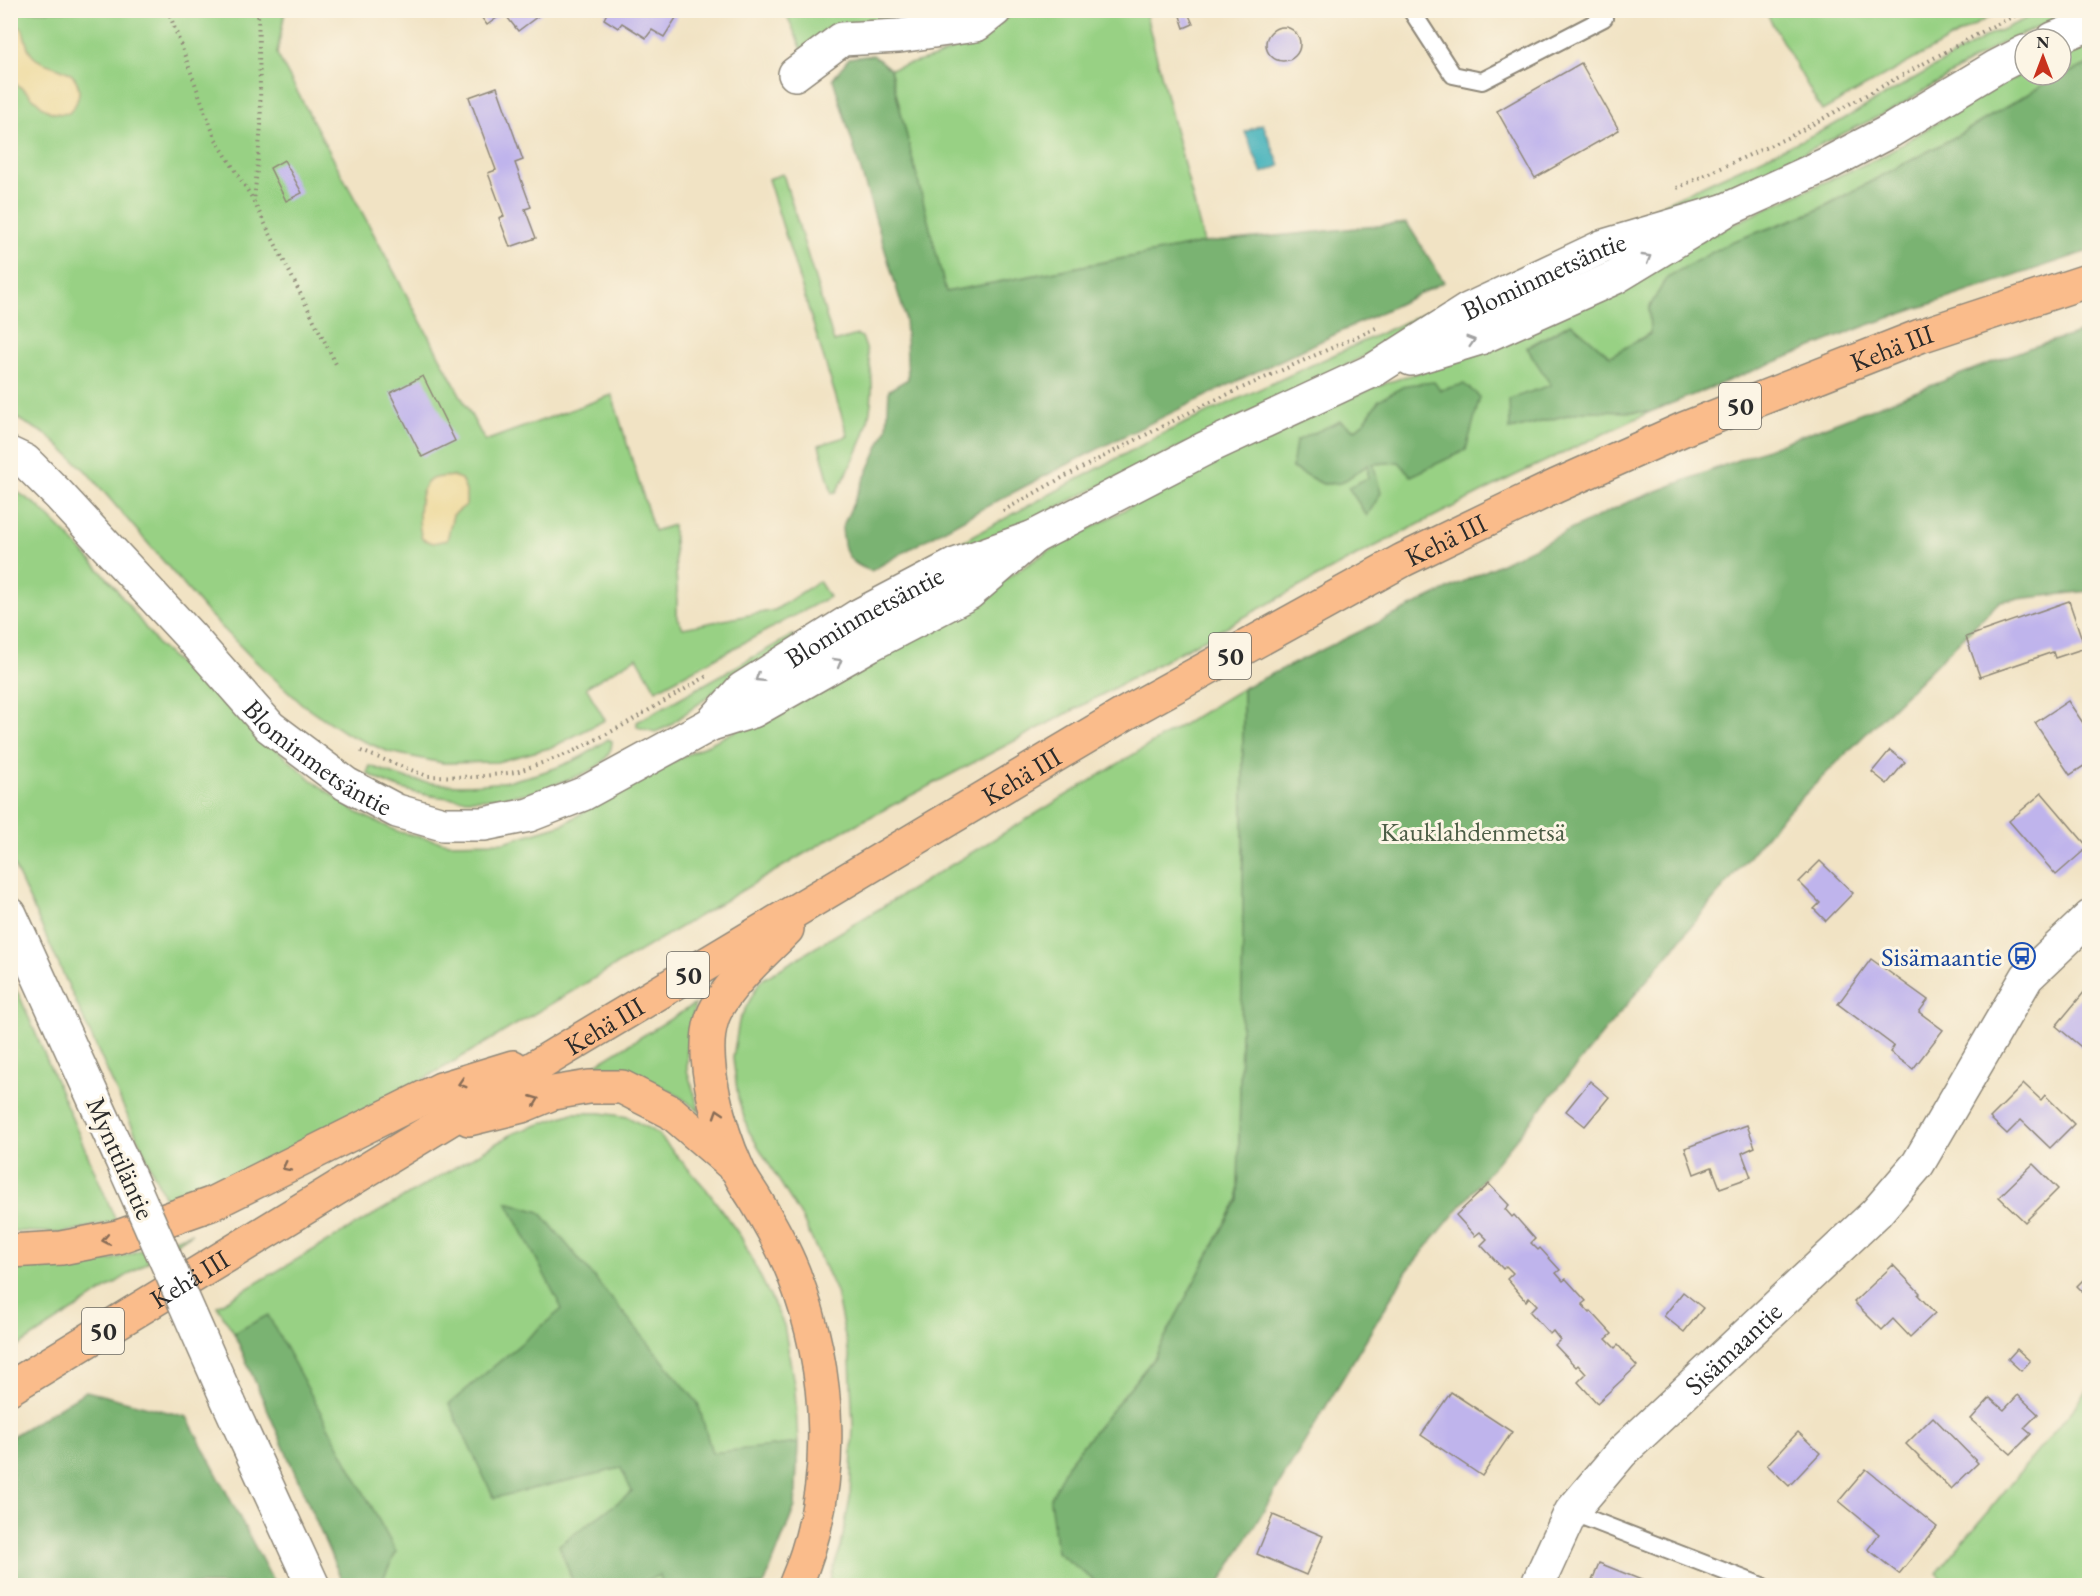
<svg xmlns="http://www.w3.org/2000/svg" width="2100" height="1596" viewBox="0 0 2100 1596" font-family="'EB Garamond',serif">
	<rect width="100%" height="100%" fill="#fcf5e5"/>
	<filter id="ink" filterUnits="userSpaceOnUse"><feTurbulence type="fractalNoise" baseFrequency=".0167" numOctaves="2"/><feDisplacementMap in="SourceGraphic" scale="12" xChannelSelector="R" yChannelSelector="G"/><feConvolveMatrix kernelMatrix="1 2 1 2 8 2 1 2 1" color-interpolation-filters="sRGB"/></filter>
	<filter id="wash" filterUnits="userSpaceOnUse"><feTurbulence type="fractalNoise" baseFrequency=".008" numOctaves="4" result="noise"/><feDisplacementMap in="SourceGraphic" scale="24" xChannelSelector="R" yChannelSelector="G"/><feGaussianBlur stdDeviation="1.35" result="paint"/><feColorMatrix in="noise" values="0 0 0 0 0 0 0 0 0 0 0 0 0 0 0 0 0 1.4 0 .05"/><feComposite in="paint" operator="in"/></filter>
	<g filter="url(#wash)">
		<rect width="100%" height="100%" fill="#f1e3c4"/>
		<g fill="#98d184" stroke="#627e58" stroke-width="1.5" fill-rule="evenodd">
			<polygon points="10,11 285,11 277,54 485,441 612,395 654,531 673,525 677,588 677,618 683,628 775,610 819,581 829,597 656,690 637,657 586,687 605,720 553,747 497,762 443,763 389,752 347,734 302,704 253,659 206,611 86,471 47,435 11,415"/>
			<polygon points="785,11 978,11 804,54"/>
			<polygon points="1016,11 1145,11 1204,243 945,292 890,69 936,57 986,34"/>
			<polygon points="1765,11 2000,11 1822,111"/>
			<polygon points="2043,11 2074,11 1998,45 1894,109 1762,173 1688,207 1552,255 1830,127 1988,36"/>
			<path d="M2089 43V64L2050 81 1957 136 1813 212 1731 242 1649 308 1650 333 1610 357 1571 323 1527 347 1552 385 1510 430 1583 411 1650 412 1512 477 1356 556 1081 706 834 836 421 1081 278 1156 167 1203 11 859 10 487 38 506 71 539 111 582 159 646 313 781 358 813 399 832 448 843 504 842 564 824 634 781 802 698 971 601 1050 550 1203 467 1372 388 1431 368 1784 200 1883 156 1980 96 2025 72V75H2061V53ZM1440 391 1399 462 1373 464 1367 515 1368 465 1341 483 1323 484 1292 468 1340 421 1355 430 1365 421 1379 400Z"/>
			<path d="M783 174 834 342 857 335 862 337C885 394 866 442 836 492L832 493 819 445 848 436 768 179Z"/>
			<polygon points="1501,278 1371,353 915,577 911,569 1164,433"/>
			<polygon points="793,635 798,642 720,688 667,727 655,732 637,727 637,722"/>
			<polygon points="1243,688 1243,929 1238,1199 1154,1358 1067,1465 1057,1552 1100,1585 828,1585 841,1546 850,1498 853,1426 850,1360 836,1292 802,1218 748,1130 738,1098 733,1058 739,1021 760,981"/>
			<path d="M608 739 612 741C611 765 587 773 567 780 554 784 541 791 528 793 476 804 413 801 367 773L370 766C383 770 396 776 409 779 466 792 525 783 577 759 588 754 598 746 608 739Z"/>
			<polygon points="10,980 20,997 116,1221 63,1233 11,1231"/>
			<path d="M695 1004 687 1049V1070L700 1112C668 1085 634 1072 593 1066Z"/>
			<polygon points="573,1113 601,1113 628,1117 657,1133 707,1190 741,1237 784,1325 795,1390 798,1443 795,1506 764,1585 344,1585 234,1333 217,1306 514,1133"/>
			<polygon points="192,1233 11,1351 11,1268 58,1266 111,1260"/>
			<polygon points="2089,1389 2089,1585 1948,1585 1937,1573"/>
		</g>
		<g fill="#7ab372" stroke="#526f4e" stroke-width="1.5">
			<path d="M873 55 890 69 946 292 1204 243 1407 223 1444 282C1252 375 1056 463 871 571 846 562 844 553 842 528L887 428 889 390 908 379 905 316 833 79 849 58Z"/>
			<polygon points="2089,64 2089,251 1865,326 1650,412 1583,411 1510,430 1509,399 1551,385 1527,348 1571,323 1610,356 1650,334 1649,308 1667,277 1731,242 1814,212 1957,136 2050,81"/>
			<polygon points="2089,330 2089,591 2000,601 1779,820 1407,1271 1219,1585 1100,1585 1057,1552 1050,1500 1067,1465 1154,1358 1238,1199 1243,929 1243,688 1626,503 2029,348"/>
			<polygon points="1434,382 1440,390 1464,384 1480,397 1466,450 1411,476 1399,462 1373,464 1381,493 1367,516 1348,487 1368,478 1368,465 1341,483 1323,484 1292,468 1296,441 1340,421 1355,430 1365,421 1379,400 1406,385"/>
			<polygon points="507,1202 540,1212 698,1403 712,1453 798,1443 795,1506 764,1585 662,1585 660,1575 636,1585 574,1585 559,1545 632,1492 621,1468 494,1498 449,1404 562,1309"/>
			<polygon points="268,1315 396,1552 380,1585 344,1585 234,1333"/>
			<polygon points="86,1391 187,1417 275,1585 11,1585 11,1437"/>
		</g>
		<g fill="#eeda9e" stroke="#8c8264" stroke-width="1.5">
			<path d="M11 23 22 28C26 37 26 51 35 58 50 70 79 65 79 93 78 102 75 107 69 113 49 116 45 109 31 96 26 90 17 85 11 81Z"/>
			<path d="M452 476 461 479 466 491V505L453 515 447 540 433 543 422 539C418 525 416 487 432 479 437 477 446 477 452 476Z"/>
		</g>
		<polygon fill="#40b0ba" stroke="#366e72" stroke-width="1.5" points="1263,124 1280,166 1262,173 1245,132"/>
		<g id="blocks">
			<g fill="#bfb4ec">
				<polygon points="476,10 540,10 542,13 518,31 504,13 487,25"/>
				<polygon points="603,10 681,10 664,37 652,30 646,38 622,23 618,28 604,19 607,13"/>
				<polygon points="1188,13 1193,24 1184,28 1180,16"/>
				<circle cx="1283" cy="44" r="17"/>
				<polygon points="1581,63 1619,130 1535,178 1497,111"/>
				<polygon points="497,87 523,160 515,163 531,207 525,209 536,238 510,247 499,218 504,216 488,173 496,170 469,97"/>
				<polygon points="284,160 302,193 286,201 270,168"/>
				<polygon points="423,376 455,441 422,457 390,393"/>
				<polygon points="2069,601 2085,648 2055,658 2053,652 1980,677 1966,637"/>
				<polygon points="2068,701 2090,733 2090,762 2070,775 2035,723"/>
				<polygon points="1890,750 1905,762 1887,784 1872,772"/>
				<polygon points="2042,793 2088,847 2056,875 2009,821"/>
				<polygon points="1820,861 1853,893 1826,921 1814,909 1820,903 1799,882"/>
				<polygon points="1871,959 1928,1000 1919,1012 1943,1030 1913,1069 1890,1052 1894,1046 1838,1004"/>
				<polygon points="2090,985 2090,1047 2086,1051 2056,1026"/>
				<polygon points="1590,1081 1609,1097 1585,1126 1566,1111"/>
				<polygon points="2024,1084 2041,1100 2045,1095 2074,1124 2050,1148 2021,1120 2007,1134 1990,1118"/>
				<polygon points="1747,1125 1755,1147 1742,1153 1751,1177 1720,1188 1712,1167 1694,1174 1685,1148"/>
				<polygon points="2033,1164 2058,1189 2025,1222 1999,1197"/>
				<polygon points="1489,1184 1509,1205 1505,1209 1512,1217 1514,1215 1535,1239 1531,1243 1538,1250 1540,1248 1560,1270 1556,1273 1563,1281 1566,1279 1586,1301 1582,1304 1590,1313 1591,1311 1612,1334 1606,1339 1615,1348 1618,1345 1637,1366 1597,1403 1578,1382 1586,1374 1578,1365 1576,1367 1555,1345 1560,1340 1553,1331 1550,1334 1530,1312 1537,1305 1529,1297 1526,1301 1507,1279 1513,1273 1506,1266 1503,1269 1481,1245 1487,1239 1480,1232 1475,1236 1456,1215"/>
				<polygon points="1893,1265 1920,1293 1918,1295 1935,1313 1910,1337 1893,1319 1882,1330 1854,1302"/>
				<polygon points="2090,1273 2090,1299 2077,1286"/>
				<polygon points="1683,1292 1703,1308 1684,1332 1664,1316"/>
				<polygon points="2017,1349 2030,1361 2021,1371 2008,1359"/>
				<polygon points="1451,1392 1512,1432 1482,1476 1421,1435"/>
				<polygon points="2018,1395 2038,1414 2024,1428 2031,1434 2011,1454 1971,1419 1990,1398 2004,1410"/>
				<polygon points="1933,1417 1978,1463 1951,1489 1906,1444"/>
				<polygon points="1798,1432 1820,1453 1789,1486 1767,1465"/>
				<polygon points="1866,1469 1937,1527 1899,1574 1868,1549 1879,1534 1839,1501"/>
				<polygon points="1273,1515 1323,1536 1306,1575 1257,1554"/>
				<polygon points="1599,1563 1654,1585 1654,1586 1590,1586"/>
			</g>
		</g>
	</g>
	<g filter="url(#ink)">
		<use href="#blocks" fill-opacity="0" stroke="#8e8778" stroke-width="1.5"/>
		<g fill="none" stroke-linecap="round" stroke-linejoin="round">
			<defs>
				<g id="service">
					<polyline points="1411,10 1453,75 1482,81 1604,18"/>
					<polyline points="1571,1512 1762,1586"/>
				</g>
				<g id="minor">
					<polyline points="2053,39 2090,24"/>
					<polyline points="795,74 842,39 899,36 976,25 995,10"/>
					<polyline points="1411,359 1480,338 1616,277 1726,210 1825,165 1890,131 1996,67 2025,52"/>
					<path id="s1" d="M10 454 25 461 59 495 189 635 270 727 346 784 397 811 443 824H484L529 815 583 794 711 724 753 711 871 644 969 593 1034 537"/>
					<path id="s2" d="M711 724 742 689 858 616 955 565 1034 537 1206 448 1374 370 1468 310 1604 246 1726 210"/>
					<path id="s3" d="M1537 1586 1571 1512 1621 1453 1876 1213 1918 1164 2027 977 2090 917"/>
				</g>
				<g id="tertiary">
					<polyline points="10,914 120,1156"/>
					<polyline points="229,1403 313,1586"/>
				</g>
				<g id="trunk">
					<path d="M787 929C766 951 721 990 712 1019 699 1058 720 1131 737 1168 741 1179 749 1189 755 1199 769 1222 783 1247 793 1272 832 1371 838 1486 795 1586"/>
					<polyline points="469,1119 522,1106 553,1093 589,1087 622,1087 671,1112 737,1169"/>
					<polyline points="10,1251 61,1248 118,1237 211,1204 441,1089 513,1067"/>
					<path id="s4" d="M10 1388 558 1053 1059 753 1128 712 1403 560 1556 486 1686 428 1920 336 2090 280"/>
				</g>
			</defs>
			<use href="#service" stroke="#8e8778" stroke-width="20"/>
			<use href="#minor" stroke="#8e8778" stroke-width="36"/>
			<use href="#tertiary" stroke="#8e8778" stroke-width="36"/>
			<use href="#trunk" stroke="#8e8778" stroke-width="36"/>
			<g stroke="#8e8778" stroke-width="4" stroke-dasharray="1.5 4.5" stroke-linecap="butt">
				<polyline points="168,10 215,138 254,201"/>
				<polyline points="258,10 261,125 254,202 337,366"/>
				<polyline points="1677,188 1791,136 1989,28 2027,10"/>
				<polyline points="1003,511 1056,481 1204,405 1376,328"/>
				<polyline points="361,751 427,776 476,777 516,772 570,753 620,727 709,675"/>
			</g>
			<use href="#service" stroke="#fff" stroke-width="16"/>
			<use href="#minor" stroke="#fff" stroke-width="33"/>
			<use href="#tertiary" stroke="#fff" stroke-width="33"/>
			<use href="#trunk" stroke="#fabc8b" stroke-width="33"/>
			<defs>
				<polyline id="tertiary-bridge" points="120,1156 229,1403"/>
			</defs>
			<use href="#tertiary-bridge" stroke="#8e8778" stroke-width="36" stroke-linecap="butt"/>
			<use href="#tertiary-bridge" stroke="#fff" stroke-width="33"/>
		</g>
		<defs><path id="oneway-chevron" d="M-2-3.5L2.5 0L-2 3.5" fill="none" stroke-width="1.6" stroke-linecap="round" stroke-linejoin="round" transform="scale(1.5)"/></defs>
		<g stroke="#a0a0a0">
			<use href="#oneway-chevron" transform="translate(1647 258) rotate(-31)"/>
			<use href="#oneway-chevron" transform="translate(1471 341) rotate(-17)"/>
			<use href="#oneway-chevron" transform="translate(838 662) rotate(-30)"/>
			<use href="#oneway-chevron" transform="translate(759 678) rotate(148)"/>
		</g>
		<g stroke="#886c56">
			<use href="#oneway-chevron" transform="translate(462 1083) rotate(163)"/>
			<use href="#oneway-chevron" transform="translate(535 1100) rotate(-22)"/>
			<use href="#oneway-chevron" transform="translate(718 1113) rotate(-108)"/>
			<use href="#oneway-chevron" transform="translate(286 1167) rotate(154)"/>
			<use href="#oneway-chevron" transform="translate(106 1240) rotate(169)"/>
		</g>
	</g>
	<defs>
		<symbol id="bus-ring" viewBox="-11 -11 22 22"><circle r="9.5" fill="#fcf5e5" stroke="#1a4fb4" stroke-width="1.5"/><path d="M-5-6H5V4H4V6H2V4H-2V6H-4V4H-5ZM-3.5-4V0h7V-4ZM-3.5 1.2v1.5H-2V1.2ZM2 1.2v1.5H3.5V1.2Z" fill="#1a4fb4"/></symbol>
	</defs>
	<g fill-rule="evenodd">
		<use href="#bus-ring" x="2007" y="941" width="30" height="30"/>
	</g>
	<g text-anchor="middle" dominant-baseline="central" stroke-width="6" stroke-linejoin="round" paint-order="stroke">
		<g fill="#fcf5e5" stroke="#6a6863" stroke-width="1.5">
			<rect x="1719" y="383" width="42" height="46" rx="4.5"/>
			<rect x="1209" y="633" width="42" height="46" rx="4.5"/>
			<rect x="667" y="952" width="42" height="46" rx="4.5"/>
			<rect x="82" y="1308" width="42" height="46" rx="4.5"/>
		</g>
		<g font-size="26" font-weight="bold" fill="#2b2b2b">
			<text x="1740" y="406">50</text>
			<text x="1230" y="656">50</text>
			<text x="688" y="975">50</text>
			<text x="103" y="1331">50</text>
		</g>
		<g font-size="27" fill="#2b2b2b" stroke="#fcf5e5">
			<text stroke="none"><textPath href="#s2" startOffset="951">Blominmetsäntie</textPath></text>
			<text stroke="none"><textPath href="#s4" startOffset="2154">Kehä III</textPath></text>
			<text stroke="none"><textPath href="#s4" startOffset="1668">Kehä III</textPath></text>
			<text stroke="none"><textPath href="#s2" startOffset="189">Blominmetsäntie</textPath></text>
			<text stroke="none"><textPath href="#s1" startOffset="435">Blominmetsäntie</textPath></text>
			<text stroke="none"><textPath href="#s4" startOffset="1182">Kehä III</textPath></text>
			<text stroke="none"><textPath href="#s4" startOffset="696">Kehä III</textPath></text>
			<text transform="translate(121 1158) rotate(66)">Mynttiläntie</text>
			<text stroke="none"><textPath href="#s4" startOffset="210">Kehä III</textPath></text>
			<text stroke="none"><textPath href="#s3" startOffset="312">Sisämaantie</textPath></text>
		</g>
		<g font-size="27" fill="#4c5d46" stroke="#fcf5e5">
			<text x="1473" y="831">Kauklahdenmetsä</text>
		</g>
		<g font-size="27" fill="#164399" stroke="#fcf5e5" text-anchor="end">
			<text x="2002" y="956">Sisämaantie</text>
		</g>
	</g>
	<rect width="2100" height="1596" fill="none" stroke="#fcf5e5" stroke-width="36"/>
	<g transform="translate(2043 57)"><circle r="28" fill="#fcf5e5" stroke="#a8a49b" stroke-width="1.5"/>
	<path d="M0-4.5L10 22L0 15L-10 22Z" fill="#c8321e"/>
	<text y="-9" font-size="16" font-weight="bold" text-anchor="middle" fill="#2b2b2b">N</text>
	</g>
</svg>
